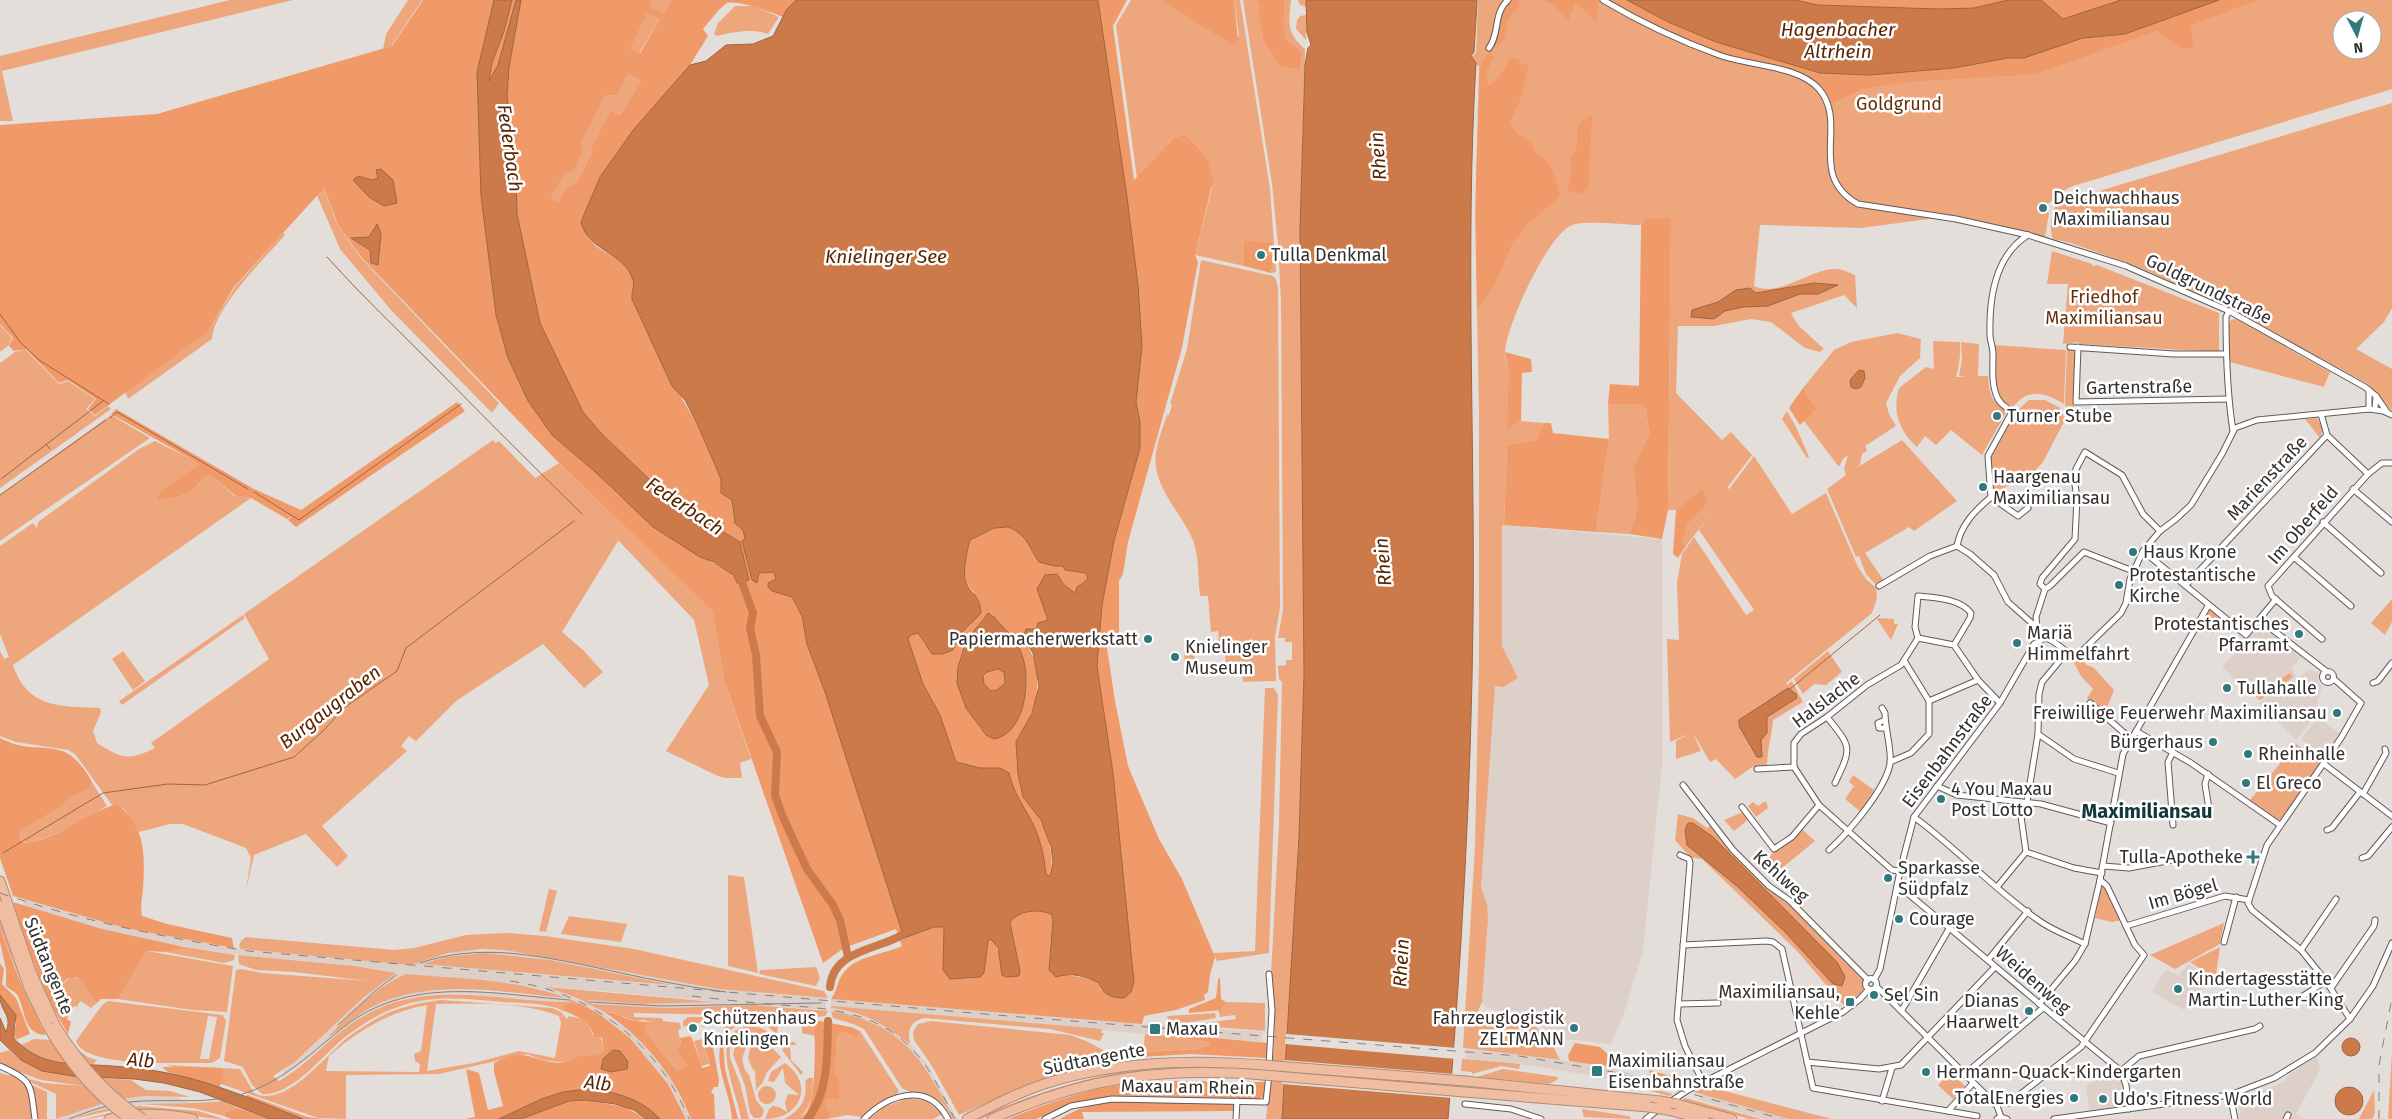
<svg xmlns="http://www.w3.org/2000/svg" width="2392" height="1119" viewBox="0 0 2392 1119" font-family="'Fira Sans',sans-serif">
	<rect width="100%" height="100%" fill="#e4dedb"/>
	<g fill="#ddd0c9" fill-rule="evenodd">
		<polygon points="1502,525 1662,539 1662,765 1643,951 1623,1016 1611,1044 1555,1038 1537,1021 1487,1008 1482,1002 1488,919 1487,904 1481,887 1495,686 1518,678 1502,646"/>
		<polygon points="2262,623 2303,655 2292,668 2296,677 2260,701 2249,692 2244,695 2238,690 2242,686 2222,667 2239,649 2241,651 2245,642"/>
		<polygon points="2310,670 2318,672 2318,681 2322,687 2312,721 2296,740 2259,703"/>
		<polygon points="2318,717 2341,735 2325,757 2301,739"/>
		<path d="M23 899 125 928 239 948 393 962H418L459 951 504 950 718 989 826 998V1010L754 1005 667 1008 592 1005 624 1027 649 1049 671 1079 691 1119H686L668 1084 630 1038 599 1014 567 998 571 1003 457 993 427 994 403 999 364 1015 284 1077 282 1071 309 1050 355 1005 395 973 354 966 238 955 167 943 102 929 23 906ZM485 953 550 960 666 985 422 964 446 957ZM406 974 507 983 541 989 567 998 461 990 426 991 397 997 372 1007 348 1022 328 1037 370 996 385 984ZM549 987 614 992 710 1001 642 1004 588 999 591 1005Z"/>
		<polygon points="2189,964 2210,978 2210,982 2199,992 2194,992 2184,1010 2152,992 2166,969 2178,976"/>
		<polygon points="831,999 1129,1023 1159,1025 1185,1023 1185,1026 1263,1032 1262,1042 1184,1035 1183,1037 1145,1034 831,1006"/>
		<polygon points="831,1008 871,1018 896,1031 910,1044 928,1065 957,1119 954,1119 929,1071 902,1041 871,1021 831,1011"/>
		<polygon points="1466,1049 1589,1064 1653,1078 1670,1085 1668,1092 1638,1084 1534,1066 1465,1060"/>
		<polygon points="2317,1056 2320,1070 2296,1114 2305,1119 2241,1119 2237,1100 2284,1082 2287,1076"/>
		<polygon points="2115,1069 2120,1079 2125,1103 2122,1106 2089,1111 2086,1086"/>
		<polygon points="1701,1094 1763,1110 1789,1119 1764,1119 1699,1100"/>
		<polygon points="144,1096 177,1097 190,1103 118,1105 73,1119 57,1119 95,1104 123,1098"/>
	</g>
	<g fill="#eea67d" fill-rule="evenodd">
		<polygon points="230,0 293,0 2,71 13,121 0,121 0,56"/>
		<polygon points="408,0 422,0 392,45 381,115 317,170 337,224 361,258 499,403 492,413 391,310 340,249 304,165 372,107 386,34"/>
		<polygon points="652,0 671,0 664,13 649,6"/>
		<polygon points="1131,0 1161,0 1239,37 1234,0 1240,0 1270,188 1276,272 1271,273 1272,270 1260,256 1260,253 1244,241 1244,266 1195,255 1212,188 1207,157 1186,135 1175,137 1137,178 1116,25"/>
		<path d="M1243 0H1256L1259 7V20L1263 40 1279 66 1300 70 1302 52 1285 38 1286 34 1282 27 1285 0H1291C1289 23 1286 33 1305 49L1300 230 1304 674 1299 837 1282 1119H1266L1274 1047 1275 1007 1271 974 1279 824 1282 682 1279 679 1278 666 1286 665V660H1292V642H1285V638H1278L1283 609 1281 301 1278 244 1272 184Z"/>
		<polygon points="1298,0 1306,0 1308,4 1306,40 1296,29 1297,20 1300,16 1306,15 1306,7 1300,5"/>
		<path d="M1478 0H2392V89L2070 187C2055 196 2056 202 2038 207L2039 212 2046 211 2049 213 2045 237 1951 216 1861 228 1760 225 1754 286C1781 298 1809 268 1837 269 1842 269 1850 273 1855 275L1857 308 1844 295 1791 313 1798 325 1824 349 1820 352 1805 348 1771 322 1751 319 1714 326H1678L1676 393 1722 440 1731 432 1752 455 1727 488 1729 489 1754 456 1792 514 1826 493 1858 567 1866 579 1876 588 1877 598 1872 613 1786 683 1787 685 1792 681 1803 702 1773 720C1772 736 1767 749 1767 766H1754L1735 779 1716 759 1710 762 1693 733 1701 751 1676 759V741L1689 734 1670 742 1667 639 1679 640 1677 583 1682 554 1694 537 1746 615 1754 610 1699 530 1714 510 1686 546 1683 543 1688 524 1708 503 1703 488 1676 510H1668L1671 219H1644L1641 225C1625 225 1586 220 1572 225 1548 234 1506 326 1505 352 1505 360 1509 367 1509 375 1509 392 1509 411 1507 428L1521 421 1544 423 1536 440 1507 445 1504 525H1502V646L1518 678 1503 687 1495 686 1481 887 1487 904 1488 919 1482 1002 1475 1018 1484 1017 1536 1027 1553 1046 1560 1060 1463 1048 1475 846 1479 662V414L1475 213 1479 66 1476 65 1470 58 1476 53ZM2342 20H2372V50H2342Z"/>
		<path d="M735 6H754L779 17 768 34C753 28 732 32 717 36L714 34 718 23Z"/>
		<polygon points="647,12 660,19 639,53 629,50"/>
		<polygon points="628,74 641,81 620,115 610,110 590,150 591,154 577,182 566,188 558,202 551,197 564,176 574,170 581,143 606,95 617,96"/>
		<path d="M2392 103V308L2384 322 2356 349 2392 369V411L2368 384 2231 309 2143 269 2071 243 2053 239C2049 229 2051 214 2056 204Z"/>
		<path d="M283 233 285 235C264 259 214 308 212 339L128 399 125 392 208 332 235 287Z"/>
		<polygon points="2052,251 2092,264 2093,266 2097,265 2219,313 2219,352 2080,344 2079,342 2063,344 2068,284 2047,284"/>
		<path d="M1201 260 1273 276 1276 280 1278 288 1280 608 1275 638 1276 681 1243 682 1242 665 1226 666 1224 643 1219 642 1218 631 1211 632 1208 596H1200C1198 579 1199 559 1194 543 1183 513 1151 487 1156 452 1158 439 1163 427 1167 415H1169L1172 405 1170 404 1187 349Z"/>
		<polygon points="2236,319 2330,372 2324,387 2230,362 2228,360 2228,325 2231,320"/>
		<polygon points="0,325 12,338 9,345 0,352"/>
		<polygon points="1897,333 1921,339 1920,358 1900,376 1886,403 1889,414 1896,426 1865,446 1867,451 1862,454 1860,465 1853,470 1902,440 1957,501 1914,531 1909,527 1865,553 1884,581 1877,586 1866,574 1859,556 1856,557 1827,489 1846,475 1844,469 1848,455 1843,459 1839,467 1804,421 1817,409 1803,388 1834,350 1851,342"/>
		<path d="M1933 341 1960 342C1961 355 1959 366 1956 377H1965L1959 376 1962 359 1961 342 1979 344 1978 376H1988C1989 394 1991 401 2007 411L1982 455 1951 430 1936 445 1925 436 1917 447C1899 431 1892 411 1899 388L1926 367 1934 369Z"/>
		<path d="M1994 345 2066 350 2064 404C2046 393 2028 387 2013 407L2003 402 1996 389Z"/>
		<polygon points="2067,348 2077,349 2074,407 2065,406"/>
		<polygon points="25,349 59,384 68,381 95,399 86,409 95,416 108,406 111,409 0,488 0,363 15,352"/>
		<polygon points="2029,400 2045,400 2060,408 2065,420 2043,462 2034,472 2024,473 1994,496 1990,459 2016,412"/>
		<polygon points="1608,404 1638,404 1646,409 1649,434 1633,467 1637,510 1630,534 1596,532 1609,439"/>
		<polygon points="1787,411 1796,427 1809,457 1807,458 1782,419"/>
		<polygon points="111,415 150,438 0,541 0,495"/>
		<polygon points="2317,418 2323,429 2320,438 2305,419"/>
		<path d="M493 440 496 443 499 441 535 478 559 463 712 611 724 680 751 759 740 763 742 778H725L718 776 666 751 709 685 694 620 616 538 618 541 562 632 583 650 603 672 584 688 543 644 456 701 416 741 409 736 401 746 407 751 322 826 348 856 337 867 306 834 254 855 246 890 251 858 246 848 183 824H170L139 832 124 809 117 804 112 805 75 754 68 750 16 742 0 736V651L4 659 9 657 0 634V546L33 523 37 528 38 522 139 449 155 441 201 464 160 492 156 501C169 499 184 497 195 488 202 483 201 478 210 475L235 496 251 498 13 665C28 709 60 706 100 708L101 712 93 731 97 743C123 759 128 761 155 748L151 743 269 659 244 614Z"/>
		<polygon points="2392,599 2392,622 2385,635 2371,623"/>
		<polygon points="2210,608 2224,619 2214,633 2200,626"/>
		<polygon points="243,615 245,618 122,705 119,701"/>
		<polygon points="1878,618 1894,619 1894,624 1898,624 1891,640 1877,619"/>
		<polygon points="1194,649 1195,665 1185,666 1184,650"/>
		<polygon points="123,651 145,681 133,690 112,659"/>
		<polygon points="1828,651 1842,672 1826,685 1814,684 1803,694 1794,679"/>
		<polygon points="2080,658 2087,665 2094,668 2114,690 2104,715 2087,698 2093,689 2081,676 2072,659"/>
		<polygon points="2290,673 2293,677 2260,700 2253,693 2264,689"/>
		<polygon points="1265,688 1274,688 1278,695 1269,953 1217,961 1213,953 1255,951"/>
		<polygon points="2296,744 2322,761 2281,819 2278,820 2250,800"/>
		<polygon points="1853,775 1874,790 1861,812 1845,799 1854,786 1849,782"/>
		<path d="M92 782 107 806C87 818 48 841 25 843L19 835 21 831 62 806 71 797 89 789Z"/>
		<polygon points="1766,801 1768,808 1756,817 1748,806 1753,802 1758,806"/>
		<polygon points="1743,812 1749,819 1734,831 1724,820"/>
		<polygon points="1678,814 1693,818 1707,828 1710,826 1733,854 1780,898 1783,898 1863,979 1865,990 1846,1008 1797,951 1702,859 1690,857 1675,840"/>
		<polygon points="1802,829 1815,841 1776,873 1766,859"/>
		<polygon points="728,875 744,877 758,973 728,966"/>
		<polygon points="2104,886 2105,887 2121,920 2112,922 2095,918 2101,888"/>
		<polygon points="549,889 557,891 546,932 539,931"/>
		<polygon points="569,916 627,924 621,942 561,934"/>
		<polygon points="0,921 16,968 40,1023 38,1024 0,929"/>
		<polygon points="2224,923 2220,944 2175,969 2150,955"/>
		<polygon points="507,933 545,936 634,949 824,991 828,998 718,989 505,950 482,949 448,953 411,965 241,949 239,946 241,941 246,937 394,950 414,948 466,935"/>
		<polygon points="180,946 235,955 234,960 224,963 165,952 182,947"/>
		<polygon points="2220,947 2216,975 2213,977 2190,962"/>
		<polygon points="147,951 233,966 227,1012 192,1010 118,999"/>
		<polygon points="485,953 550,960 672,985 422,964 446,957"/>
		<path d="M238 955 354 966 396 973 363 998 296 1061 273 1076 279 1081C309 1064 333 1033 364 1016 429 978 499 1002 570 1002L567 998C503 993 432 977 372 1007 356 1015 343 1029 328 1037 351 1013 375 987 406 974 465 979 526 979 581 1004H575L571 1013 578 1016C567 1013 559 1008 549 1006 534 1003 519 1003 503 1002 468 999 432 994 398 1007 379 1013 361 1025 345 1037 324 1054 291 1097 262 1094L252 1085 243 1067 224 1061 236 970 242 969 262 973 368 981 294 972 256 970 239 964Z"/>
		<polygon points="816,967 820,978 816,986 759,974 760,970"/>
		<path d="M71 977C88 977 86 995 97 1003L91 1008 80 1001 77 1007 74 1006 67 1019 62 1009 66 1004 53 992Z"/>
		<polygon points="547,987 714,1002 642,1004 588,1000 592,1004 667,1008 754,1005 828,1011 825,1016 817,1017 634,1013 634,1017 662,1018 663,1021 680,1023 681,1029 678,1030 681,1043 679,1048 687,1065 677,1071 645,1031 645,1024 653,1023 644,1020 635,1021 611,1012 604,1012 577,998"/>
		<path d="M441 1000 552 1008 561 1012 567 1019 569 1016 582 1019 587 1022 593 1035 601 1037 604 1051 595 1057 583 1056 566 1063 543 1060 527 1054 439 1074 346 1075V1119L318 1118 167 1065 240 1069 254 1093C285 1109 325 1056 347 1038 356 1031 366 1025 376 1019 397 1007 418 1003 441 1000ZM436 1004C477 1004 520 1001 559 1016L561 1023 555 1058 519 1051 474 1063 427 1071ZM427 1005 421 1051 414 1054 415 1061 420 1064 419 1072 326 1071 329 1056C358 1031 388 1012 427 1005Z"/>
		<path d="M108 1001 223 1015 226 1021 220 1058 212 1063C187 1062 84 1069 76 1041L102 1005ZM208 1016 217 1017 209 1059H200Z"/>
		<polygon points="1226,1002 1265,1003 1265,1031 1189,1025 1236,1019 1235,1015 1220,1017 1218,1010 1222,1010"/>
		<path d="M831 1006 1102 1029 1101 1033H1104L1100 1041 1050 1029 925 1018C910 1021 907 1030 910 1044 880 1022 869 1014 831 1008Z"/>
		<path d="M831 1011C902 1023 923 1059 954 1118L952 1119C941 1089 919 1099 902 1088L864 1029 853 1024 833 1018Z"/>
		<polygon points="1215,1013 1216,1018 1185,1023 1174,1022 1173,1024 1169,1024 1167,1016"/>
		<polygon points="688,1017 712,1017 714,1024 703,1027 701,1022 683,1027 683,1021"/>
		<path d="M727 1017 796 1019 797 1026 778 1025 777 1035C774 1033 772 1029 768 1027 753 1016 732 1023 724 1039L721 1040 717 1036 723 1034Z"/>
		<polygon points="805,1019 814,1020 815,1036 802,1033 802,1021"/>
		<polygon points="931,1021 1070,1035 1086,1041 1103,1050 1104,1063 1028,1085 959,1115 932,1066 914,1040 913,1032 918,1024"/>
		<path d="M748 1026C757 1027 767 1027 769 1037L764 1041 748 1035 740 1036 730 1045V1058L740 1083 749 1119H741C738 1094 706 1031 748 1026Z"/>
		<path d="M860 1031 899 1091 897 1094 875 1105 862 1117 848 1115 827 1119 829 1116C826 1109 823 1106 826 1099L837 1100 840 1082 835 1072 837 1036 844 1032 857 1038Z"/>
		<polygon points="1145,1034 1183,1037 1186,1039 1208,1042 1210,1045 1199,1049 1138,1052 1144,1045"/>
		<path d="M34 1039 52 1040 67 1063H86L74 1047 88 1057 97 1060 92 1066C64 1066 44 1061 21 1045Z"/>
		<polygon points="702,1039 709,1064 701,1066 694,1041"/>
		<polygon points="744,1040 747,1045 742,1059 745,1070 749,1075 756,1100 764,1110 763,1115 760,1118 754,1118 750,1113 745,1086 733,1054 736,1043"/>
		<polygon points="754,1042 773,1049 781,1057 767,1072 763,1082 756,1090 755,1071 752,1068 748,1058 751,1044"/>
		<polygon points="794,1042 797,1045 790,1045 791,1060 803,1072 801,1075 782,1050 787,1043"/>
		<polygon points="9,1050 21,1060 42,1071 73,1076 131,1080 146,1090 170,1091 190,1097 144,1096 113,1100 56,1119 56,1094 30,1082 29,1079 44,1083 84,1086 41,1080 0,1065 0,1053"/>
		<polygon points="2392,1053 2392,1119 2388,1119"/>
		<polygon points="1462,1059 1520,1064 1519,1069 1501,1066 1472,1074 1472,1072 1461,1071"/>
		<path d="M785 1063C815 1084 801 1119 765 1119L769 1109 773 1106 779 1107 787 1112 785 1102 788 1094 799 1095 785 1083 783 1068 774 1082 768 1081 771 1072Z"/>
		<path d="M1153 1067H1162C1141 1072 1119 1074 1098 1078 1057 1087 1019 1102 982 1119H976C1033 1093 1090 1075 1153 1067Z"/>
		<polygon points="1503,1069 1558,1077 1557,1080 1549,1084 1477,1077"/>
		<polygon points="1951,1072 1965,1086 1953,1099 1938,1085"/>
		<path d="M0 1073C5 1075 11 1075 16 1076 31 1078 31 1107 33 1119H0Z"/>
		<path d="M808 1078H813C813 1094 811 1107 799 1119H784C800 1111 808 1099 805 1082Z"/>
		<polygon points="1621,1081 1673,1094 1669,1096 1640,1088 1607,1087 1608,1083"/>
		<polygon points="34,1086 47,1092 47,1119 36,1119 31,1088"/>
		<polygon points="1712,1086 1713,1088 1832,1119 1789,1119 1694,1092 1705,1087"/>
		<circle cx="767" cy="1095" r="9"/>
		<polygon points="2374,1090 2375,1113 2372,1119 2359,1119"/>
		<polygon points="1148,1092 1237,1099 1112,1097"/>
		<polygon points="908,1098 927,1101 942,1114 933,1119 869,1119 884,1107"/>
		<polygon points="1685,1098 1761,1119 1749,1119 1682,1100"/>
		<path d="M222 1101 238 1108 225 1112 224 1116 193 1108 140 1104 73 1119C126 1097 168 1107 222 1101Z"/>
		<path d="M139 1106 198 1111 224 1119C198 1119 172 1109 145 1109 124 1109 104 1118 84 1119Z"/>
		<polygon points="1582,1109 1629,1116 1631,1119 1584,1117"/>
	</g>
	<g fill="#f09a69" fill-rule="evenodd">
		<path d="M423 0H494L477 72 481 196 496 315 508 358 528 401 552 435 594 471 619 496 700 557C716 563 730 569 738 584L749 580 740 542 672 501 601 433 583 413 540 323 517 214 516 182 507 95 509 67 521 0H652L649 6 664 13 671 0H796L783 17C772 12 738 0 727 3 718 9 711 20 703 29L708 36 690 65 634 129 586 235C590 240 595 246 600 249 614 258 634 263 634 284 634 290 631 293 632 299L681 397 700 430 721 479V493L732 500C733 512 732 523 743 530L757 582 759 573 774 572 776 577 772 591 792 597 802 616 807 644 825 692 904 938 934 927H944V956L950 979 974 978 984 973 988 940 991 939 995 943 1000 958 1020 971 1010 923C1017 910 1040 908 1052 915L1053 921 1049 970C1065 978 1083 974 1099 983L1101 990 1134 982 1113 773 1097 666 1102 605 1114 541 1140 448V422L1136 402 1138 285 1098 0H1127L1113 26 1134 180 1175 137 1186 135 1207 157 1213 181 1195 255 1198 262 1182 348 1128 542 1123 574 1119 581V637L1107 638 1106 641 1115 701 1128 766 1159 839 1182 879 1215 957 1210 975 1208 992 1204 995 1205 1000 1176 1010 1144 1016 1142 1024 831 999C838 990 837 979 845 971 857 956 885 954 902 946L896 929 844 948 823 963 724 680 712 611 559 463 362 258 338 225 324 188 234 287 208 332 95 415 88 409 96 399 68 380 59 383 26 349 14 351 9 346 13 338 0 324V125L157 114 392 46ZM647 13 660 19 640 53 630 49ZM628 74 641 81 620 115 610 110 590 150 591 154 577 182 566 188 558 202 551 197 564 176 574 170 583 149 581 143 606 95 617 96ZM359 176 372 180 378 178 394 191 397 203ZM377 225 378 265 371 263 370 250 352 238 369 237Z"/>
		<polygon points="512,0 516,0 498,65 489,81 492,63 504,31"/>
		<polygon points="1161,0 1234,0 1238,41 1233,45"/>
		<polygon points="1256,0 1285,0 1283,27 1286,34 1285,38 1302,52 1300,70 1279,66 1263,40 1259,20 1259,7"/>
		<path d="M1515 0H1518L1520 5 1508 19 1504 40 1490 50 1493 58 1486 73 1488 86C1503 77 1505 62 1513 57L1520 60 1521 64 1529 65 1520 100 1510 122 1516 133 1531 142 1535 153C1553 158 1555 180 1560 196L1528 224 1513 242 1494 286 1477 309 1476 185 1480 68C1482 60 1490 52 1494 45 1500 34 1497 20 1503 10 1505 6 1511 2 1515 0Z"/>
		<polygon points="1545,0 1598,0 1597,21 1575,3 1568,21 1552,3 1547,3"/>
		<polygon points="1603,0 1627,0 1668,22 1716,42 1820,73 1869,75 1954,68 2008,58 2024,58 2083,38 2125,34 2219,0 2258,0 2191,25 2193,47 2184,49 2156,31 2036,74 1908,82 1862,89 1827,106 1823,96 1803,78 1722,56 1671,37"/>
		<polygon points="1795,0 2008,0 1974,8 1938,9 1818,5"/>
		<polygon points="2041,0 2121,0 2063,19"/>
		<path d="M1592 115 1588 189 1580 194 1567 191C1574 175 1568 167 1572 155 1574 151 1577 149 1577 144 1578 126 1574 125 1592 115Z"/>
		<polygon points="1671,218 1668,510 1662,539 1630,534 1637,510 1633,467 1649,434 1646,409 1638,404 1608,404 1610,384 1639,386 1641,225 1644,219"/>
		<polygon points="1244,241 1272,243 1273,249 1260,253 1260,256 1273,255 1271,273 1244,266"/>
		<polygon points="1505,352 1531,359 1532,372 1522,373 1521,421 1507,429 1509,373"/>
		<polygon points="1803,388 1817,409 1800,425 1789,408"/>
		<path d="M457 402 465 411 296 527 288 520 292 516 287 519 251 498 236 496 210 475C201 478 201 483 195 488 184 497 169 499 156 501L160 492 200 464 111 414 116 409 254 489 301 510Z"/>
		<polygon points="1544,423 1551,423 1553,433 1609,439 1596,532 1504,525 1507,445 1536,440"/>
		<polygon points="1703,488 1708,503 1688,524 1683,543 1686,546 1678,558 1673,554 1676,510"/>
		<path d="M1008 527C1019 531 1029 539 1032 551L1054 566H1063L1073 571 1086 573 1088 579 1081 583 1075 593 1064 585 1057 574 1045 575 1037 589 1048 620 1037 626 1025 642C1042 667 1040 695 1028 721 1023 733 1016 740 1017 753 1018 766 1018 781 1022 794 1024 800 1031 804 1034 809 1046 829 1054 851 1051 874L1049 876 1046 874C1045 860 1042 846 1037 833 1028 812 1013 796 1009 773L1000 768H980L956 762 940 715 923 684 908 639 911 635 918 633 925 645 953 650 959 636 971 625 974 592C959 579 965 558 970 540L994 528ZM991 613C1014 640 1030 655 1025 694 1024 701 1022 713 1017 719 1010 726 995 731 987 736 959 704 945 666 975 630 980 623 982 616 991 613Z"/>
		<path d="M998 669 1004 672 1005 683 997 690 991 691 983 682C983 672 989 670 998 669Z"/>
		<path d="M0 738C41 760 63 729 92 782L89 789 71 797 62 806 21 831 19 835 24 843C56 841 87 812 117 804 146 827 145 855 143 889 142 898 140 908 142 916L167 924 232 938 234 948 125 928 13 896 0 858Z"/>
		<path d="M13 902 102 929 180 946 182 948 165 952 147 951 118 999H101L97 1003C87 996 88 983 76 977L67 979 53 992 66 999 62 1009 67 1019 71 1022 68 1034C43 993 27 948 13 902Z"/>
		<path d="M0 929C14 965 27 1003 46 1035 23 1034 26 1012 18 996 15 991 10 990 6 986V969L0 942Z"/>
		<polygon points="0,963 4,969 2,984 16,998 30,1034 15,1040 13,1036 16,1025 16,1015 0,995"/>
		<polygon points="1220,977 1221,999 1226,1002 1222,1010 1189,1013 1189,1009 1216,998 1218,980"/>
		<path d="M564 1004H581L599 1014 630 1038 668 1084 686 1119H660C629 1087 578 1084 538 1100 526 1105 512 1116 500 1119 489 1119 476 1119 465 1119L475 1117 466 1069 479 1073 488 1110 503 1106 494 1072V1063C525 1046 531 1061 559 1063 569 1063 574 1057 582 1056 591 1055 596 1057 604 1051L602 1037H595L587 1022 564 1010Z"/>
		<path d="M604 1012C615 1011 624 1019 635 1021 643 1022 648 1021 655 1024H646L645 1031 677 1071 687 1065 677 1051 681 1043 680 1038 690 1036 692 1038 702 1068 710 1066 702 1039 711 1037 719 1080 718 1087H714L711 1093 714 1094 715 1119H691C674 1075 644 1038 604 1012Z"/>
		<path d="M814 1020 851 1027 860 1031 857 1038 844 1032 837 1036 835 1072 840 1082 839 1098 837 1100 826 1099 825 1107 830 1116 827 1119H799C801 1117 806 1114 807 1111 817 1095 815 1039 814 1020Z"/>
		<polygon points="1184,1035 1268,1043 1267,1058 1191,1054 1141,1057 1107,1062 1107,1054 1129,1056 1138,1052 1199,1049 1210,1045 1208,1042 1186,1039"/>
		<path d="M721 1043H723L725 1069 738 1119H732C731 1094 714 1068 721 1043Z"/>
		<polygon points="1575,1043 1600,1047 1612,1058 1652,1061 1651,1067 1637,1066 1624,1069 1569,1061 1568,1055"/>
		<polygon points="162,1067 222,1068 224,1079 219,1087 168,1072"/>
		<polygon points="1649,1070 1682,1079 1679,1087 1652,1078"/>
		<path d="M1204 1081C1224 1088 1245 1081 1266 1082L1265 1096 1258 1099H1237L1148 1092 1074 1103 1036 1119H1008C1050 1102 1093 1087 1138 1082 1160 1080 1182 1081 1204 1081Z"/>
		<polygon points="248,1095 307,1117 322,1119 303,1119 244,1096"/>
		<polygon points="585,1100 625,1107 646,1119 521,1119 569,1101"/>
		<path d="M1113 1102 1231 1103 1236 1107V1111L1082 1112 1084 1119H1060C1077 1108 1093 1104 1113 1102Z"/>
		<polygon points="238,1108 270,1119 231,1119 224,1116 225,1112"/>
	</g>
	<g fill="#cd7a4a" stroke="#9f6442" fill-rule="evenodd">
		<polygon points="494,0 512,0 504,31 492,63 489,81 498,65 516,0 521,0 509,67 507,95 516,182 517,214 540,323 583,412 601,433 672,501 740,542 749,580 738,584 733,575 714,562 700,557 653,527 594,471 552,435 528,401 508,358 496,315 481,196 477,72"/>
		<path d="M796 0H1098L1127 197 1138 285 1142 346 1136 402 1140 422V448L1114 541 1102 605 1097 666 1113 773 1134 982 1131 992 1124 998C1112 998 1103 995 1099 983 1086 976 1071 972 1056 977L1049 970 1053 921 1052 915C1041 908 1017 910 1010 923L1020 971 1019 976 1006 977 1002 975 998 948 991 939 988 941 984 973 980 977 950 979 943 970 944 927H934L904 938 825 692 807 644 802 616 792 597 772 591 768 587V583L776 579 774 572 759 573 757 583 752 580 742 541 745 538 743 530 735 523 732 500 721 493V479L700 430 685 400 672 386 632 299C631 292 635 287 633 280 624 251 588 252 581 222L600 177 634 129 690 65 706 61 726 45 753 44 773 36 787 9ZM1008 527C1028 535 1028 547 1039 562L1054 566H1063L1065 570 1086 573 1088 579 1077 587 1075 593 1064 585 1057 574 1045 575 1037 589 1048 620 1038 623 1036 629H1026L1023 637 1033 653 1039 686 1032 713 1016 742 1018 774 1023 797 1041 820 1051 847 1053 862 1051 874 1049 876 1046 874C1044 855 1040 837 1031 820 1022 804 1013 791 1009 773L1000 768H980L956 762 940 715 923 684 908 639 911 635 918 633 932 654H942L953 650 959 636 981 613C979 592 971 596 966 582 962 573 967 550 970 540L994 528Z"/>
		<path d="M1306 0H1477V2L1474 52 1471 56 1476 63C1465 249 1475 435 1473 621 1471 787 1462 953 1448 1119H1282L1299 837 1304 674 1300 230 1305 64 1308 48 1311 45 1307 32Z"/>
		<polygon points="1627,0 1795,0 1818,5 1938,9 1974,8 2008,0 2041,0 2063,19 2121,0 2219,0 2125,34 2083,38 2024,58 2008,58 1954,68 1869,75 1820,73 1716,42 1668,22"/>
		<polygon points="381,169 393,180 397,203 384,206 369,197 353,180 358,176 372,180 378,178 376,170"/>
		<polygon points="377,224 381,233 378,265 371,263 370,250 351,238 369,237"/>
		<polygon points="1814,283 1838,285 1818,294 1800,294 1768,306 1743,307 1725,311 1714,319 1691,317 1692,310 1718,302 1736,290 1750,288 1756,293"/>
		<polygon points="1859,370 1864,371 1865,378 1861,387 1856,389 1851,387 1850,380"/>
		<path d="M988 613C994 615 998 622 1002 626 1011 635 1018 643 1022 655 1031 679 1026 733 994 739L986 735 966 708 957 683 958 667 966 641ZM998 669 1004 672 1005 683 997 690 991 691 984 684 983 676 987 672Z"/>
		<polygon points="1788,688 1796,694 1797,698 1767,717 1767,733 1761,740 1762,757 1757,757 1739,726 1739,720"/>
		<polygon points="1688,823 1693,823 1713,837 1837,962 1845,977 1842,986 1833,984 1785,932 1738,887 1687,845 1685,830"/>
		<path d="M0 995 16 1015 13 1038C39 1063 60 1064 94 1065 121 1066 150 1069 177 1075 220 1085 262 1103 303 1119H270L200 1092 164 1083 134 1079 73 1076 42 1071 21 1060 0 1040V1018L6 1032C13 1014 0 1013 0 995Z"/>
		<circle cx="2351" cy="1047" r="9"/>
		<polygon points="613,1050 620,1051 628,1062 627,1069 611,1072 601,1069 603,1059"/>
		<circle cx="2349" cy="1101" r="14"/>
		<path d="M587 1089C614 1091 642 1099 660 1119H646L634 1110 615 1104 585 1100 569 1101 521 1119H499L541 1099 563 1092Z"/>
	</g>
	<g fill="#e4dedb">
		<polygon points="1286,1034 1457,1048 1456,1059 1285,1044"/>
		<polygon points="1284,1060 1454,1074 1452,1098 1282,1084"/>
	</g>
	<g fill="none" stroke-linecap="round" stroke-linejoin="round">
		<g stroke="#9f6442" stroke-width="1">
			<path d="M327 257C361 295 398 330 434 366 483 416 532 465 582 514"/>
			<polyline points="0,314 20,342 39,360 109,404"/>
			<polyline points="110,418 117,412 248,489"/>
			<polyline points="46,444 50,449"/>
			<polyline points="1,479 103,401"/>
			<polyline points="254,492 299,520 461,404"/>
			<polyline points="0,495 106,420"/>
			<polyline points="1790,689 1880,615"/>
			<polyline points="3,853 103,793 168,784 205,785 294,757 324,730 345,707 397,671 406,648 574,521"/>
		</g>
		<g stroke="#cd7a4a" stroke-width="8">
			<polyline points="739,574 753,613 750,628 756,655 760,716 777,752 775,795 782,815 807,869 833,905 840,920 848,957"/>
			<path d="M830 987C833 950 877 950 902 935"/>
			<path d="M808 1119C829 1091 827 1055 828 1021"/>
		</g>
		<defs>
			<g id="street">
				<path d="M1603 0C1640 22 1678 40 1719 55 1748 66 1798 65 1819 89 1849 124 1806 175 1858 204L1956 219 2028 235 2126 266 2229 311 2365 387 2376 396 2375 409"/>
				<path d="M1489 48C1500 34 1493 13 1508 0"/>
				<path d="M2229 311 2226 317C2226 355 2227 393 2233 431"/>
				<polyline points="2070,347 2174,354 2226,354"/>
				<polyline points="2078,347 2076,402 2228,399"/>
				<polyline points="2369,390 2369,409"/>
				<polyline points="2376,396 2387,412"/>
				<polyline points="2321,414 2327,435 2368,474 2382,463 2392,463"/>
				<polyline points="2353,489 2392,522"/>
				<path d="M1991 497 1988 456 2012 412C2007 407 2002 406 1998 399 1991 385 1993 369 1993 354 1993 347 1990 341 1990 335 1989 299 1994 256 2028 235"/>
				<polyline points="1991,497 2018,516 2028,508"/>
				<polyline points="2323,522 2381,573"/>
				<path d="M1957 546C1961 524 1975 511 1991 497"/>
				<polyline points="2143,551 2246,635 2276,599"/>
				<polyline points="2294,557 2351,606"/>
				<polyline points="2186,585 2327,435"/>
				<polyline points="1879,586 1930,556 1957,546 1970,554 1994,575 2008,602 2043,633 2045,638"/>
				<polyline points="2045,589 2040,584 2042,578 2075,539 2077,498 2074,478 2076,469 2085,452 2122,475 2143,514 2160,531"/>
				<polyline points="2260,620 2326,671"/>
				<polyline points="2037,628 2036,617 2045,589 2050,586 2084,552 2133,571"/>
				<path d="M1918 638 1915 627 1918 596C1935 598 1959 598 1971 613L1970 618 1954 645"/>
				<polyline points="1918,638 1954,645 1978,680 2000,703"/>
				<path d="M2045 638C2057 640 2063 653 2075 655L2079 654 2121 613 2126 603 2130 579 2143 551 2160 531 2176 519 2191 505 2222 454 2235 428 2257 420 2369 409 2383 411 2392 415"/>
				<polyline points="2322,639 2272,596 2268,586 2368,474"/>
				<polyline points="2067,652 2042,682 2039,694 2038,734 2074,759 2118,773"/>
				<circle cx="2328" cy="677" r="5.5"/>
				<polyline points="2334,679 2361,703 2341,738 2267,845 2248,903 2252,910 2301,950 2326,981 2350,1019"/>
				<polyline points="2373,683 2378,681 2392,663"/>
				<polyline points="1929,701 1978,680"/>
				<polyline points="2090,703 2131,739"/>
				<path d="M1827 717C1852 748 1852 747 1835 783"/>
				<polyline points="1885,720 1878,723 1879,728 1885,728"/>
				<polyline points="2136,731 2191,763 2280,825"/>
				<polyline points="1890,762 1911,753 1929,734 1929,701 1905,662"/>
				<polyline points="2324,764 2392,816"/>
				<polyline points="1757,769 1794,767"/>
				<polyline points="2208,774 2205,784 2210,815"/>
				<polyline points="1683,785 1733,850 1769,886 1789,900 1868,980"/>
				<polyline points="1937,786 1957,795 2041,804 2111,823"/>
				<polyline points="2363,794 2386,753 2385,749"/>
				<polyline points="2019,802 2026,852"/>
				<polyline points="2027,802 2038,734"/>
				<polyline points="1742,807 1774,849 1792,837 1819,805"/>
				<path d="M1914 817C1958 849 1995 891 2041 922 2054 931 2071 937 2085 944"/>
				<polyline points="2173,825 2168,762 2173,752"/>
				<polyline points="2327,830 2332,828 2360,792"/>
				<path d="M1829 850C1848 833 1885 790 1890 764 1892 749 1885 730 1885 713L1882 708"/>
				<polyline points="2026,852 2074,868 2102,873"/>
				<polyline points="1680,855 1689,859 1690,863 1677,1020 1685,1046 1703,1082"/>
				<polyline points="2362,858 2368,856 2392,827"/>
				<polyline points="2103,866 2129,868 2199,855 2207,855"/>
				<polyline points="1900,871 1892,870 1819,805 1794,767 1794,743 1801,734 1827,717 1867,685 1901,665 1918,638"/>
				<path d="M1897 887 1901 888C1975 948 2046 1011 2121 1071L2126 1085 2129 1109"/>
				<polyline points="1997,887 2026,852"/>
				<polyline points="2126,926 2225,896 2249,900"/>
				<polyline points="2224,942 2236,897"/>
				<polyline points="1683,945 1767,941 1773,942 1782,949 1813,1088 1977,1116"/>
				<polyline points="2301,950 2336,899"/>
				<polyline points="1988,960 2028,911"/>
				<polyline points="1269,974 1272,1010 1269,1067"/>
				<circle cx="1871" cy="984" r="5.5"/>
				<polyline points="1874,980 1880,969 1900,871 1914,817 2000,703 2034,644 2045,638"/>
				<polyline points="1876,986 1997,1106 2001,1117"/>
				<polyline points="2331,988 2374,926 2375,920"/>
				<polyline points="1679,1004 1718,1003"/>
				<polyline points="2039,1004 2075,961 2085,944 2100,880 2123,754 2208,606"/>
				<polyline points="2289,1005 2326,981"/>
				<polyline points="1902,1010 1950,927"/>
				<polyline points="1807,1062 1879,1069 1901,1065 1995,967"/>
				<path d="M0 1066C34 1081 30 1084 35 1119"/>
				<polyline points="2121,1071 2139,1056 2255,1029 2260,1026"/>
				<polyline points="1965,1074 2043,1008"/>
				<polyline points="2230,1095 2235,1119"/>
				<polyline points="1882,1101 1892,1068"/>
				<polyline points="1670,1102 1688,1090 1843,1012 1860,999 1869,989"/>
				<polyline points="2009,1103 2081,1047 2144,955 2135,945 2107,886 2100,880"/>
				<polyline points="1465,1104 1511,1109 1541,1119"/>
				<polyline points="1948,1111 1973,1083"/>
				<path d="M864 1119C889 1094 928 1081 948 1119"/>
				<polyline points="1045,1119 1071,1106 1112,1099 1266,1102 1269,1075"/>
				<polyline points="1236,1119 1237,1101"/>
				<polyline points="1646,1119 1659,1109"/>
				<polyline points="1997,1119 2001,1117 2007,1119"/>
				<polyline points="2054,1119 2230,1095 2274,1078 2315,1053 2350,1019 2373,986 2392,943"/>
				<polyline points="2286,1119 2288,1115"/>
			</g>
			<g id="highway">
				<polyline points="0,881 31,972 56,1027"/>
				<polyline points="0,905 29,988 47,1025"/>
				<polyline points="1465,1081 1660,1101"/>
				<polyline points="1464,1092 1649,1107"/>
				<polyline points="1677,1104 1732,1119"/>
				<polyline points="1667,1110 1704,1119"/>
				<path d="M109 1119C137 1112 165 1113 193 1119"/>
				<path d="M967 1119C992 1106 1017 1093 1044 1084 1115 1061 1190 1059 1264 1065"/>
				<path d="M992 1119C1085 1077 1162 1067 1263 1075"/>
			</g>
		</defs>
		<use href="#street" stroke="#605b59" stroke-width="7"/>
		<use href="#highway" stroke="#ae8c79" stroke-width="11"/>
		<use href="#street" stroke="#fff" stroke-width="5"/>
		<use href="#highway" stroke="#f1bda1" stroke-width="9"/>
		<g stroke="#84817f" stroke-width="1">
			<path d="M420 963C479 943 535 955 594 967 638 977 682 986 726 992"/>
			<polyline points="590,1002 661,1006 821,1003"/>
			<polyline points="338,1025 374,992 396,975"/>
			<path d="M69 1119C89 1111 109 1104 130 1102 167 1098 203 1105 239 1095 284 1083 313 1050 349 1023 414 976 495 994 569 1000"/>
		</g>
		<g stroke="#84817f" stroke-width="1" stroke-dasharray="9 9" stroke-linecap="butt">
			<path d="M0 893C81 921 164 937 248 951L1008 1016 1519 1056 1613 1072 1782 1119"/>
			<path d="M510 981C591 992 658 1043 689 1119"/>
			<path d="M692 996C717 999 743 1002 768 1004 819 1008 873 1008 911 1048 931 1068 942 1094 955 1119"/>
			<polyline points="2379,1119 2379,1065 2392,998"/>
		</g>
		<defs>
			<g id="highway-bridge">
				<path d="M47 1025C68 1062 95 1094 129 1119"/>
				<path d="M56 1027C79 1063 106 1095 143 1119"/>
				<polyline points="1264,1065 1465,1081"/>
				<polyline points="1263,1075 1464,1092"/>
				<polyline points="1660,1101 1677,1104"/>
				<polyline points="1649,1107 1667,1110"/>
			</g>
		</defs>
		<use href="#highway-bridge" stroke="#ae8c79" stroke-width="11" stroke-linecap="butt"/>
		<use href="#highway-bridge" stroke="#f1bda1" stroke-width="9"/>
	</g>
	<g fill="#30797d" stroke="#fff" stroke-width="2">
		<circle cx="2043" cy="208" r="5"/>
		<circle cx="1261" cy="255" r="5"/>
		<circle cx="1997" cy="416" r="5"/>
		<circle cx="1983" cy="487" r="5"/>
		<circle cx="2133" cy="552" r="5"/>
		<circle cx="2119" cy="585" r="5"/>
		<circle cx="2299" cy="634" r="5"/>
		<circle cx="1148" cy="639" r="5"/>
		<circle cx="2017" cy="643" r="5"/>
		<circle cx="1175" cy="657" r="5"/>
		<circle cx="2227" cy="688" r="5"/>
		<circle cx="2337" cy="713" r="5"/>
		<circle cx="2213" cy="742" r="5"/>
		<circle cx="2248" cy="754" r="5"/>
		<circle cx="2246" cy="783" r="5"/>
		<circle cx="1941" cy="799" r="5"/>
		<path d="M2250.5 849.5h5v5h5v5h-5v5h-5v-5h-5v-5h5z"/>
		<circle cx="1888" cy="878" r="5"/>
		<circle cx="1899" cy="919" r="5"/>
		<circle cx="2178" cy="989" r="5"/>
		<circle cx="1874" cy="995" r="5"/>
		<rect x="1845" y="997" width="10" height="10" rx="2.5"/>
		<circle cx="2029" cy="1011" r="5"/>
		<circle cx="693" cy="1028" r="5"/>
		<circle cx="1574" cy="1028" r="5"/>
		<rect x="1149" y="1023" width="12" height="12" rx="2.5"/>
		<rect x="1591" y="1065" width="12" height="12" rx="2.5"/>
		<circle cx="1926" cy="1072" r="5"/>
		<circle cx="2074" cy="1098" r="5"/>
		<circle cx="2103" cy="1099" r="5"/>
	</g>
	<g text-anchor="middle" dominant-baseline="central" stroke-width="5" stroke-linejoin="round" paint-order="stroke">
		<g font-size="18" fill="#66300a" stroke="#fff">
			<text x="1899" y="104">Goldgrund</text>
			<text x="2104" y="297">Friedhof<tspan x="2104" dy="21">Maximiliansau</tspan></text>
		</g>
		<g font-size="18" fill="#333130" stroke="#fff" text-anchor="start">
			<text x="2053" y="198">Deichwachhaus<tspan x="2053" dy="21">Maximiliansau</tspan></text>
			<text x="1271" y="255">Tulla Denkmal</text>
			<text x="2007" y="416">Turner Stube</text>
			<text x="1993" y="477">Haargenau<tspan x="1993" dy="21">Maximiliansau</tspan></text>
			<text x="2143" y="552">Haus Krone</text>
			<text x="2129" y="575">Protestantische<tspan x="2129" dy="21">Kirche</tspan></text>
			<text x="2289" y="624" text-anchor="end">Protestantisches<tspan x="2289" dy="21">Pfarramt</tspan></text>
			<text x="2027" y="633">Mariä<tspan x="2027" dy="21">Himmelfahrt</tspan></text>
			<text x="1138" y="639" text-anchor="end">Papiermacherwerkstatt</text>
			<text x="1185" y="647">Knielinger<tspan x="1185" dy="21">Museum</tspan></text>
			<text x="2237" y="688">Tullahalle</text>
			<text x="2327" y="713" text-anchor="end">Freiwillige Feuerwehr Maximiliansau</text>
			<text x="2203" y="742" text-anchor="end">Bürgerhaus</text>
			<text x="2258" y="754">Rheinhalle</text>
			<text x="2256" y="783">El Greco</text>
			<text x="1951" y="789">4 You Maxau<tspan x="1951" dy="21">Post Lotto</tspan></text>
			<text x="2243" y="857" text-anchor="end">Tulla-Apotheke</text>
			<text x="1898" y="868">Sparkasse<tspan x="1898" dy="21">Südpfalz</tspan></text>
			<text x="1909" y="919">Courage</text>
			<text x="2188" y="979">Kindertagesstätte<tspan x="2188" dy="21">Martin-Luther-King</tspan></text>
			<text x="1840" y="992" text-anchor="end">Maximiliansau,<tspan x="1840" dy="21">Kehle</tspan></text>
			<text x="1884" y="995">Sel Sin</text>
			<text x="2019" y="1001" text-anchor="end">Dianas<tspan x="2019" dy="21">Haarwelt</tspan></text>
			<text x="703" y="1018">Schützenhaus<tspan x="703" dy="21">Knielingen</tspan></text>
			<text x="1564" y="1018" text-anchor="end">Fahrzeuglogistik<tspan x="1564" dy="21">ZELTMANN</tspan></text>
			<text x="1166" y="1029">Maxau</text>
			<text x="1608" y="1061">Maximiliansau<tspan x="1608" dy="21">Eisenbahnstraße</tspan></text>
			<text x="1936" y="1072">Hermann-Quack-Kindergarten</text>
			<text x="2064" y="1098" text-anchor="end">TotalEnergies</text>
			<text x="2113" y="1099">Udo's Fitness World</text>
		</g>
		<g font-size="18" fill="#333130" stroke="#fff">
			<text transform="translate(2209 289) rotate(26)">Goldgrundstraße</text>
			<text transform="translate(2139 387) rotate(-1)">Gartenstraße</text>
			<text transform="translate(2267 478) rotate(-47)">Marienstraße</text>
			<text transform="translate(2303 525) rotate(-49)">Im Oberfeld</text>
			<text transform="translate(1826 700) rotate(-37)">Halslache</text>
			<text transform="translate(1947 751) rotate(-53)">Eisenbahnstraße</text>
			<text transform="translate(1781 876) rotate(42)">Kehlweg</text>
			<text transform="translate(2183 894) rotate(-16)">Im Bögel</text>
			<text transform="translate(49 966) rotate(68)">Südtangente</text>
			<text transform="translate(2033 980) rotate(41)">Weidenweg</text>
			<text transform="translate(1094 1059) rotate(-11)">Südtangente</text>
			<text transform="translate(1188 1087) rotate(1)">Maxau am Rhein</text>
		</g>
		<g font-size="19" font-style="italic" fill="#592400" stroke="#fff">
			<text x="1838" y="29">Hagenbacher<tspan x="1838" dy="22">Altrhein</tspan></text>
			<text transform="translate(510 148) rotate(82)">Federbach</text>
			<text transform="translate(1378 156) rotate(-94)">Rhein</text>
			<text x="886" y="256">Knielinger See</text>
			<text transform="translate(685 506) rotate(34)">Federbach</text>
			<text transform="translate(1383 562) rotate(-95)">Rhein</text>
			<text transform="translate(330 707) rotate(-38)">Burgaugraben</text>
			<text transform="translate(1401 963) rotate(-87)">Rhein</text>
			<text transform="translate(141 1060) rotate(5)">Alb</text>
			<text transform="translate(598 1083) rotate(7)">Alb</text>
		</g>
		<g font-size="20" font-weight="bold" fill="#143739" stroke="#fff">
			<text x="2147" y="811">Maximiliansau</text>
		</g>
	</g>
	<g transform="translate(2357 35) rotate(174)"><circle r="24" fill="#ffffff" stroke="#adadac"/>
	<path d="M0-4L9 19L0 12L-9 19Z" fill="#30797d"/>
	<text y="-8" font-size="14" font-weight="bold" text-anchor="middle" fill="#333130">N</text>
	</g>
</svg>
